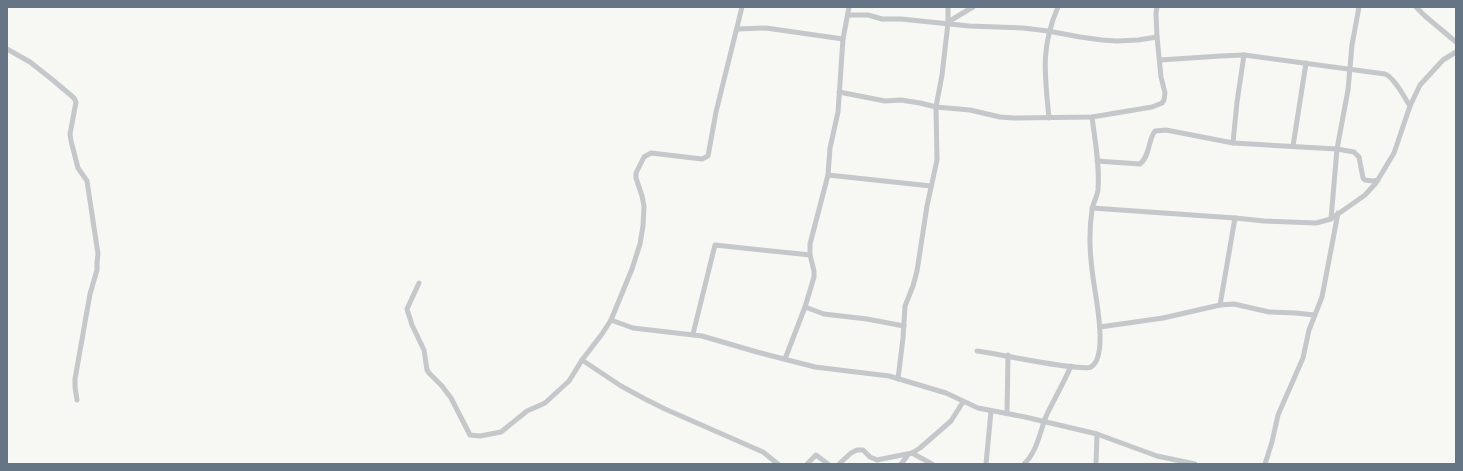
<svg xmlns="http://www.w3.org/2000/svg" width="1463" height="471" viewBox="0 0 1463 471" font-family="'PT Sans Narrow',sans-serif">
	<rect width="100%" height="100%" fill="#f7f7f3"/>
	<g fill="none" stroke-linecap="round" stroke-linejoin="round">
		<g stroke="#c4c8cb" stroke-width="5">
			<polyline points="1416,7 1425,16 1456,42"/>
			<polyline points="848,15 868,15 882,19 901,19 969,26 1023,28 1048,31 1080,37 1102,40 1117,41 1138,40 1157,37"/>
			<polyline points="948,22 973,7"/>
			<polyline points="737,29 766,28 843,39"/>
			<polyline points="7,49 30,62 54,81 74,98 76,102 70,134 71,141 78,168 87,181 98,254 97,263 97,270 90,294 75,379 75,387 77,400"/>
			<path d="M1160 60 1221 56 1244 55 1385 74C1394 77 1404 97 1410 106"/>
			<polyline points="839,92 885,101 901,100 920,103 936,107 970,110 1000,117 1014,118 1092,117 1152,107 1162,103 1164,100 1165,93 1161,77 1157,37 1156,13 1157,7"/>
			<path d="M1049 118C1045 76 1040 48 1058 7"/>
			<polyline points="1233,143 1237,102 1244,55"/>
			<polyline points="1293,146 1306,63"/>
			<path d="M1097 161 1140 164C1150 156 1148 140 1155 131L1166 130 1233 143 1337 149 1354 152 1359 157 1363 178 1365 180 1373 181 1378 180"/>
			<polyline points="828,175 931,186"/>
			<polyline points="1092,208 1235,218 1264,221 1316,223 1331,219 1365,195 1376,183 1394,153 1410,106 1420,85 1443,60 1456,52"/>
			<polyline points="1331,219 1337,149 1348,90 1352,45 1359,7"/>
			<polyline points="419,283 407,309 412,325 424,350 427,370 429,373 442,386 451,398 470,435 480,436 501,432 527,411 545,403 569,381 582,360 602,334 611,320 632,269 640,244 643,226 644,206 642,196 636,178 636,173 644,157 651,153 702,159 708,156 716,112 742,7"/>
			<polyline points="1220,305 1235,218"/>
			<polyline points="805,307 824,314 867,319 904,326"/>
			<polyline points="611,320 633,328 702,336 757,352 815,367 889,376 946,393 978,408 1025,417 1097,434 1157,456 1195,464"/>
			<polyline points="1100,327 1163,318 1220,305 1234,304 1269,312 1296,313 1314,315"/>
			<polyline points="693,334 715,245 810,255"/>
			<path d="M977 351C994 353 1081 372 1091 367 1109 356 1095 295 1093 277 1090 257 1089 230 1092 210 1093 203 1097 197 1098 190 1100 166 1095 141 1092 117"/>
			<polyline points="785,359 805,307 814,277 814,271 810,255 810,244 828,175 830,148 838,112 843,39 849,7"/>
			<polyline points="582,360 621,386 645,399 665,409 763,452 778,464"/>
			<polyline points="898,379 903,338 905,306 913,286 917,271 927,206 937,160 936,107 942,75 948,23 948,7"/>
			<polyline points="1007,413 1008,355"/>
			<polyline points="912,453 932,464"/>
			<polyline points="807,464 816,455 828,464"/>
			<polyline points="839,464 851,453 857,450 863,450 870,457 877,460 912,453 920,448 951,421 963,402"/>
			<polyline points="901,464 908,455"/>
			<polyline points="986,464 991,411"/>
			<path d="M1024 464C1038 451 1040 430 1047 414 1055 398 1064 382 1071 366"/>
			<polyline points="1096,464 1097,434"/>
			<polyline points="1265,464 1272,442 1278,415 1303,358 1309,330 1322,297 1338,213"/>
		</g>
	</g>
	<rect width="1463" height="471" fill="none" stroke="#657585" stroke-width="16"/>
</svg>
